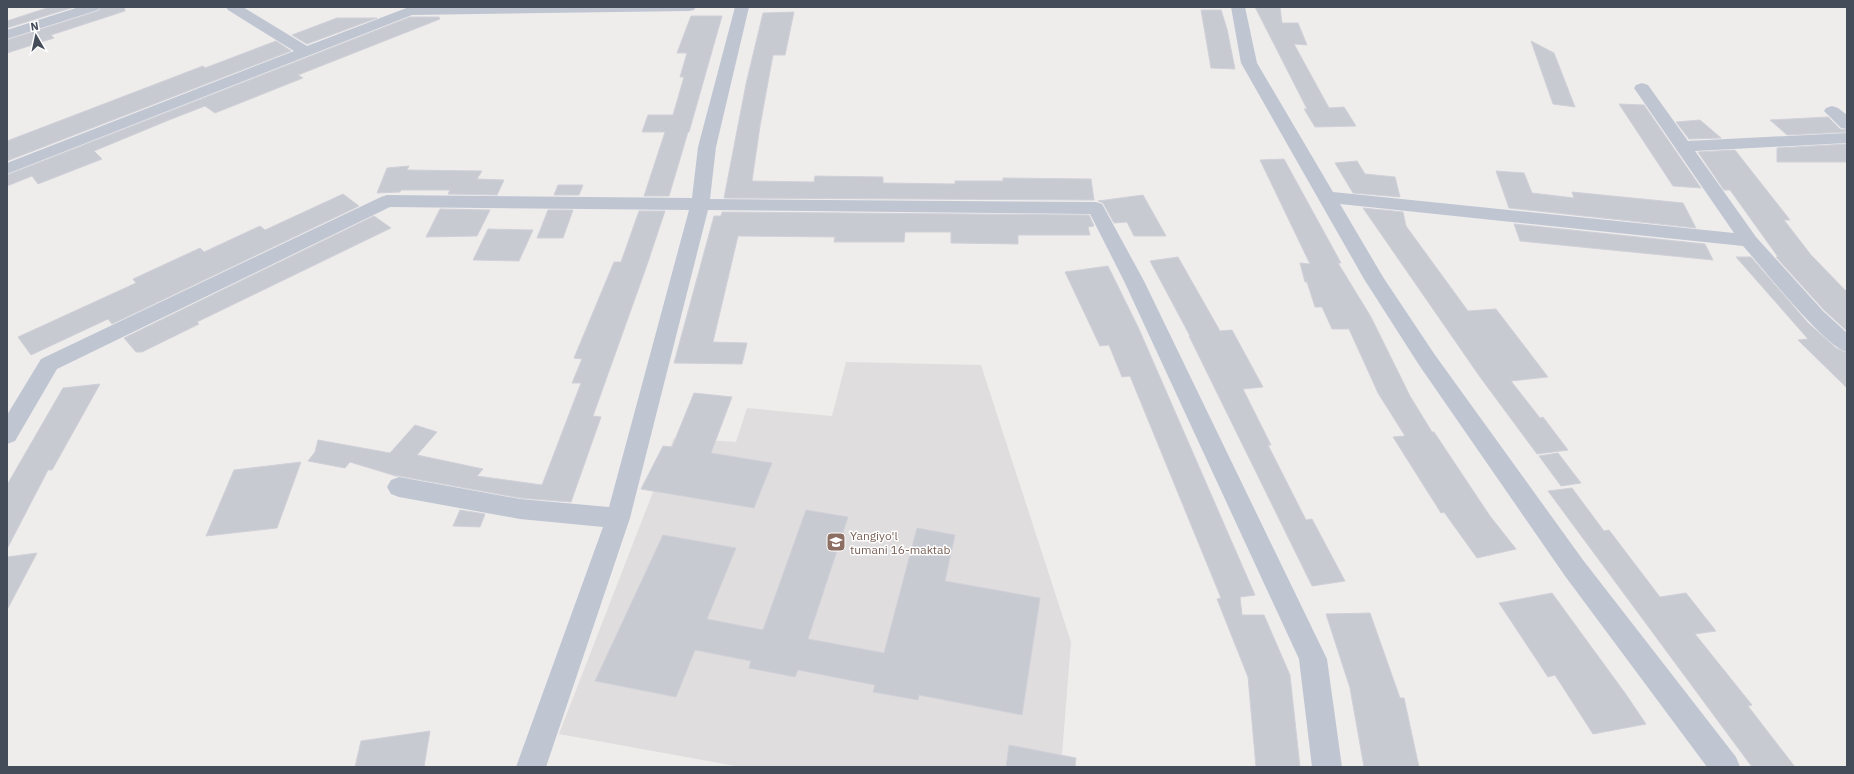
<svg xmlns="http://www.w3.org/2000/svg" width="1854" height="774" viewBox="0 0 1854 774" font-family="'IBM Plex Sans',sans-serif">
	<rect width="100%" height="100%" fill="#efecec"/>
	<polygon fill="#e0ddde" points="846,362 981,365 1071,642 1061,767 741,767 559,734 674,438 736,442 747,408 832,416"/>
	<g fill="#c8cad2" stroke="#d0d1d8">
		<polygon points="50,7 74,7 7,28 7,21"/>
		<polygon points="101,7 124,7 125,11 51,35 54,38 7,53 7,40 98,11"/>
		<polygon points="1255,7 1280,7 1282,23 1298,23 1307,45 1294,44 1329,108 1344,107 1356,126 1315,127 1304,109 1307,109"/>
		<polygon points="1201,10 1221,10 1227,29 1235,69 1211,68"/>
		<polygon points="794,12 785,55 773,55 760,126 752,181 814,182 815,176 883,177 883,183 955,184 955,181 1003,181 1003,178 1091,179 1094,200 724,198 746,84 763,13"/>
		<polygon points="691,16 722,16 689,132 688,132 669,196 644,196 665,132 642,132 648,115 673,115 684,77 680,77 687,53 677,53"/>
		<polygon points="410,17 439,17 440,19 298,75 303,78 215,113 205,106 169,120 94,151 102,159 38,184 32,176 7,186 7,175"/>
		<polygon points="337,18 377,18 307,44 292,35"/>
		<polygon points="276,41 291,51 7,161 7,141 203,66 205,68"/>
		<polygon points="1531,41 1554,53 1575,107 1553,104"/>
		<polygon points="1619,104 1644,105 1701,188 1673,186"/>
		<polygon points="1828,117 1840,129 1847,130 1847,132 1787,135 1770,120"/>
		<polygon points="1700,120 1721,138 1689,139 1676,122"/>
		<polygon points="1847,144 1847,162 1777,162 1777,148"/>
		<polygon points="1735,150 1790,220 1784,220 1811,255 1847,292 1847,331 1824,310 1776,257 1778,257 1730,190 1724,190 1698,152"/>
		<polygon points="1284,159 1341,263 1338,263 1371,317 1410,396 1432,432 1434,432 1490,516 1516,549 1477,558 1444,512 1441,513 1393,437 1405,436 1378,393 1349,329 1332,329 1322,307 1315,307 1307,282 1305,282 1300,263 1310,264 1260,160"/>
		<polygon points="1357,161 1365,174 1395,177 1400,197 1353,193 1335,163"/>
		<polygon points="409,166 407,170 482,171 477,179 504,180 497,195 448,194 450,190 401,190 400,192 377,193 387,168"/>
		<polygon points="1496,171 1524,173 1532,193 1574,198 1572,192 1683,203 1696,228 1509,208"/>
		<polygon points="558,185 583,185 579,195 554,195"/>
		<polygon points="343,194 359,206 112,324 108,319 31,355 18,337 136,283 133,279 200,248 204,252 260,226 265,230"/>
		<polygon points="1143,195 1166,236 1134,236 1127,222 1114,223 1103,203 1098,201"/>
		<polygon points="1363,208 1403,212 1406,226 1468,311 1496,309 1548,377 1511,381 1540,418 1543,417 1568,450 1537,454 1480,377"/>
		<polygon points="440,209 490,210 477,236 426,237"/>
		<polygon points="548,210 573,210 563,238 537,238"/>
		<polygon points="639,211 665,211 647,265 593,416 601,417 571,502 520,498 399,476 396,476 350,462 345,468 308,461 315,452 318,440 390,453 415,425 437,432 417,455 483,469 477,476 542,485 581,383 572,383 582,359 574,358 614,262 621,262"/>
		<polygon points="722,212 1089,215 1094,226 1088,227 1090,235 1018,235 1018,244 951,243 951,232 905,232 904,242 834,242 835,237 738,236 713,342 747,343 742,364 674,363 714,216 721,216"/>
		<polygon points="374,216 391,228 197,322 199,324 142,352 136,352 124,338"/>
		<polygon points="1514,224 1705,244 1713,260 1520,241"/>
		<polygon points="488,229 533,230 519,261 473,260"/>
		<polygon points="1178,257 1220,331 1232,330 1263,387 1243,389 1271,445 1268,445 1306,520 1312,519 1345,581 1312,586 1189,336 1190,336 1150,261"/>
		<polygon points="1736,257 1751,257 1808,323 1836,348 1847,353 1847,388 1798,340 1808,339"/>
		<polygon points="1108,266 1139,329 1255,595 1240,597 1242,615 1264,615 1290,675 1300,767 1256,767 1248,677 1217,599 1221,598 1130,376 1122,377 1109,345 1100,346 1065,272"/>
		<polygon points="100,384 52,470 48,470 7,549 7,485 63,388"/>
		<polygon points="694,393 732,397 711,453 772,463 754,508 641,489 663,446 672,447"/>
		<polygon points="1558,453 1581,483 1561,486 1539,456"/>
		<polygon points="301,462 277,528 206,536 234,470"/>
		<polygon points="1572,488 1604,531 1609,530 1660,597 1686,593 1716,631 1695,634 1752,705 1748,706 1795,767 1752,767 1548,491"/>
		<polygon points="460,510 485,514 480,527 453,526"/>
		<polygon points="806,510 848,517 808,639 884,653 917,528 955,535 945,581 1040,598 1022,715 919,695 918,700 873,692 875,685 798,670 795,677 749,668 751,661 695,650 676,697 595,681 663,535 736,548 707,619 763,630"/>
		<polygon points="37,553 7,610 7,557"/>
		<polygon points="1552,593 1625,693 1646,724 1593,734 1555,675 1548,677 1499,603"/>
		<polygon points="1370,613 1400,698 1404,698 1419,767 1364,767 1350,688 1326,614"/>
		<polygon points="430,731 424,767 355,767 361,741"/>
		<polygon points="1009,745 1076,758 1075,767 1006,767"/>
	</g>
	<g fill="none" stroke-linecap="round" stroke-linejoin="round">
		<g fill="#bfc6d2" fill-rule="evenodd">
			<polygon points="79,7 100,7 98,10 7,39 7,30"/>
			<polygon points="226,7 243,7 307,46 409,7 696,7 694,10 689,11 412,15 7,174 7,163 294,51 228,10"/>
			<polygon points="735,7 749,7 716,147 710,199 1096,202 1102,204 1144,281 1327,659 1342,767 1312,767 1299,659 1124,281 1090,214 708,210 630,518 546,767 516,767 603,527 520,519 399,497 391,494 387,487 391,480 399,477 520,499 609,507 689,210 390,207 57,369 15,441 7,444 7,415 41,359 381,197 387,195 692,198 698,147"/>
			<path d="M1231 7H1245L1257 63 1333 192 1734 233 1634 88 1636 85 1642 83 1648 85 1688 141 1847 133V143L1695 151 1756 237 1823 311 1847 333V352C1824 346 1763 268 1743 246L1340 204 1383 277 1435 355 1583 560 1736 757 1740 767H1707L1565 576 1419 365 1364 279 1241 63Z"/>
			<polygon points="1832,106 1838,108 1847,115 1847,129 1841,128 1824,111 1826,108"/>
		</g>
	</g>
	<defs>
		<symbol id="school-square" viewBox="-11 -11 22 22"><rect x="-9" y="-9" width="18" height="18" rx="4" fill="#8d6e63" stroke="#fff"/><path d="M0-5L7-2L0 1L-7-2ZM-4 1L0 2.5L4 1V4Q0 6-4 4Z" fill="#fff"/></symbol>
	</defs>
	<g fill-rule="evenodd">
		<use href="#school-square" x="825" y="531" width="22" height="22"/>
	</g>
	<g text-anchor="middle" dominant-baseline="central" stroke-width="3" stroke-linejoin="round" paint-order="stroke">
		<g font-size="12" fill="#785e54" stroke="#fff" text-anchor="start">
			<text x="850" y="535">Yangiyo'l<tspan x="850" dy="14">tumani 16-maktab</tspan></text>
		</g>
	</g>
	<rect width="1854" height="774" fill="none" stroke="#444c59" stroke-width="16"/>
	<g transform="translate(36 36) rotate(351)" stroke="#ffffff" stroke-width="3" paint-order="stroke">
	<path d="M0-3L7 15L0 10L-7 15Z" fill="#444c59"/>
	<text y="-6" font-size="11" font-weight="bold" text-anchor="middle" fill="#444c59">N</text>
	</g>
</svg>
